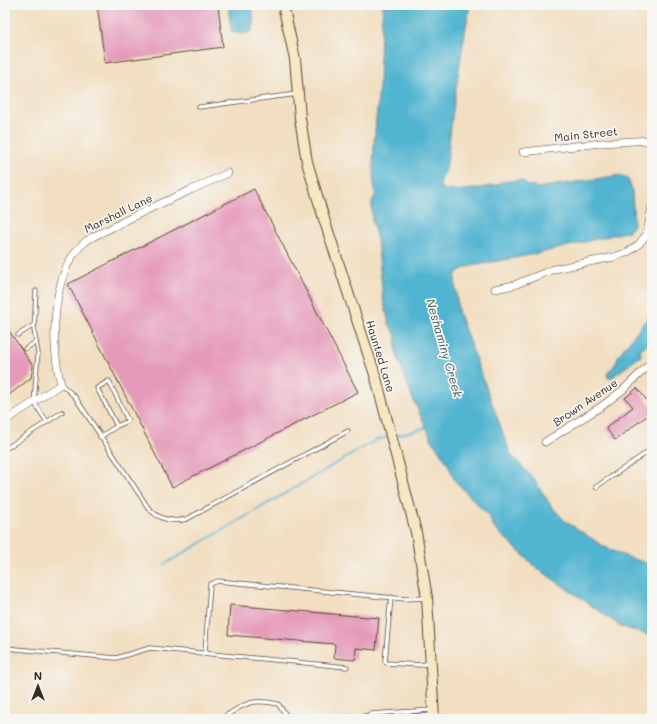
<svg xmlns="http://www.w3.org/2000/svg" width="657" height="724" viewBox="0 0 657 724" font-family="Mali,sans-serif">
	<rect width="100%" height="100%" fill="#f6f6f2"/>
	<filter id="ink" filterUnits="userSpaceOnUse"><feTurbulence type="fractalNoise" baseFrequency=".025" numOctaves="2"/><feDisplacementMap in="SourceGraphic" scale="8" xChannelSelector="R" yChannelSelector="G"/><feConvolveMatrix kernelMatrix="1 2 1 2 8 2 1 2 1" color-interpolation-filters="sRGB"/></filter>
	<filter id="wash" filterUnits="userSpaceOnUse"><feTurbulence type="fractalNoise" baseFrequency=".012" numOctaves="4" result="noise"/><feDisplacementMap in="SourceGraphic" scale="16" xChannelSelector="R" yChannelSelector="G"/><feGaussianBlur stdDeviation="0.9" result="paint"/><feColorMatrix in="noise" values="0 0 0 0 0 0 0 0 0 0 0 0 0 0 0 0 0 1.4 0 .05"/><feComposite in="paint" operator="in"/></filter>
	<g filter="url(#wash)">
		<rect width="100%" height="100%" fill="#f2dec0"/>
		<g fill="#51b4d0" stroke="#466f77">
			<path d="M228 5H252L254 25 252 31C245 34 238 35 231 31Z"/>
			<path d="M383 5H470C460 58 452 111 447 164 446 172 440 178 440 187 451 195 482 187 497 185L501 182 521 180 527 185 538 188 620 175 628 179 632 190 634 225 629 231 545 252 467 267 456 273 455 282 458 311 511 455 533 478 552 507 565 521 603 546 622 555 652 565V636L622 627 537 568 494 528 488 515 455 481 448 464 432 440 412 397 396 353V336L389 324 383 299 377 239 372 221V202L376 194C369 172 377 113 379 88 380 60 380 33 383 5Z"/>
			<polygon points="651,313 652,342 640,349 641,356 611,378 608,378 607,374 616,363 618,356"/>
		</g>
		<g fill="none" stroke-linecap="round" stroke-linejoin="round">
			<g stroke="#51b4d0" stroke-width="2">
				<polyline points="394,436 429,427"/>
				<polyline points="165,564 376,440 388,437"/>
			</g>
		</g>
		<g id="blocks">
			<g fill="#e59ab9">
				<polygon points="97,5 218,5 223,47 105,63"/>
				<polygon points="254,189 358,392 172,487 68,284"/>
				<polygon points="5,325 33,366 31,378 5,398"/>
				<polygon points="637,388 652,407 652,412 615,440 606,428 633,407 625,398"/>
				<polygon points="230,605 379,618 376,650 356,648 355,660 334,658 335,644 228,635"/>
			</g>
		</g>
	</g>
	<g filter="url(#ink)">
		<use href="#blocks" fill-opacity="0" stroke="#564536" stroke-width="1"/>
		<g fill="none" stroke-linecap="round" stroke-linejoin="round">
			<defs>
				<g id="lane">
					<polyline points="199,107 297,94"/>
					<polyline points="36,291 34,330 38,353 34,402 47,422 62,412"/>
					<polyline points="18,335 34,325"/>
					<polyline points="25,349 36,342"/>
					<path d="M61 384 75 397 149 509C160 520 172 523 187 519L348 431"/>
					<polyline points="100,437 117,426 97,388 109,381 128,421 117,426"/>
					<polyline points="5,449 47,422"/>
					<polyline points="596,487 652,449"/>
					<polyline points="391,597 385,661 386,663 421,665 430,663"/>
					<polyline points="5,648 116,658 150,648 347,667"/>
					<polyline points="205,653 210,584 218,581 405,599 426,598"/>
					<path d="M221 719C244 704 250 698 278 704L289 719"/>
					<path d="M331 719C345 716 359 719 371 714L432 710"/>
					<polyline points="379,719 432,715"/>
				</g>
				<g id="street">
					<polyline points="523,152 601,143 652,140"/>
					<polyline points="495,289 514,285 554,269 614,257 628,252 639,244 647,234 652,206"/>
					<path d="M5 421 61 384C50 345 51 271 84 243 91 236 104 232 113 227 150 207 190 191 228 173"/>
					<polyline points="545,442 602,406 624,389 652,362"/>
				</g>
				<polyline id="secondary" points="283,5 295,59 300,118 307,162 324,219 376,378 416,532 427,598 434,719"/>
			</defs>
			<use href="#lane" stroke="#564536" stroke-width="5"/>
			<use href="#street" stroke="#564536" stroke-width="8"/>
			<use href="#secondary" stroke="#564536" stroke-width="12"/>
			<use href="#lane" stroke="#fff" stroke-width="3.5"/>
			<use href="#street" stroke="#fff" stroke-width="7"/>
			<use href="#secondary" stroke="#f7e8c3" stroke-width="10"/>
		</g>
	</g>
	<g text-anchor="middle" dominant-baseline="central" stroke-width="3.5" stroke-linejoin="round" paint-order="stroke">
		<g font-size="11" fill="#3b2a1e" stroke="#f6f6f2">
			<text transform="translate(586 134) rotate(-6)">Main Street</text>
			<text transform="translate(118 213) rotate(-26)">Marshall Lane</text>
			<text transform="translate(381 356) rotate(73)">Haunted Lane</text>
			<text transform="translate(585 402) rotate(-34)">Brown Avenue</text>
		</g>
		<g font-size="12" font-style="italic" fill="#435a5c" stroke="#f6f6f2">
			<text transform="translate(445 348) rotate(74)">Neshaminy Creek</text>
		</g>
	</g>
	<rect width="657" height="724" fill="none" stroke="#f6f6f2" stroke-width="20"/>
	<g transform="translate(38 686)" stroke="#f6f6f2" stroke-width="3" paint-order="stroke">
	<path d="M0-3L7 15L0 10L-7 15Z" fill="#3b2a1e"/>
	<text y="-6" font-size="11" font-weight="bold" text-anchor="middle" fill="#3b2a1e">N</text>
	</g>
</svg>
